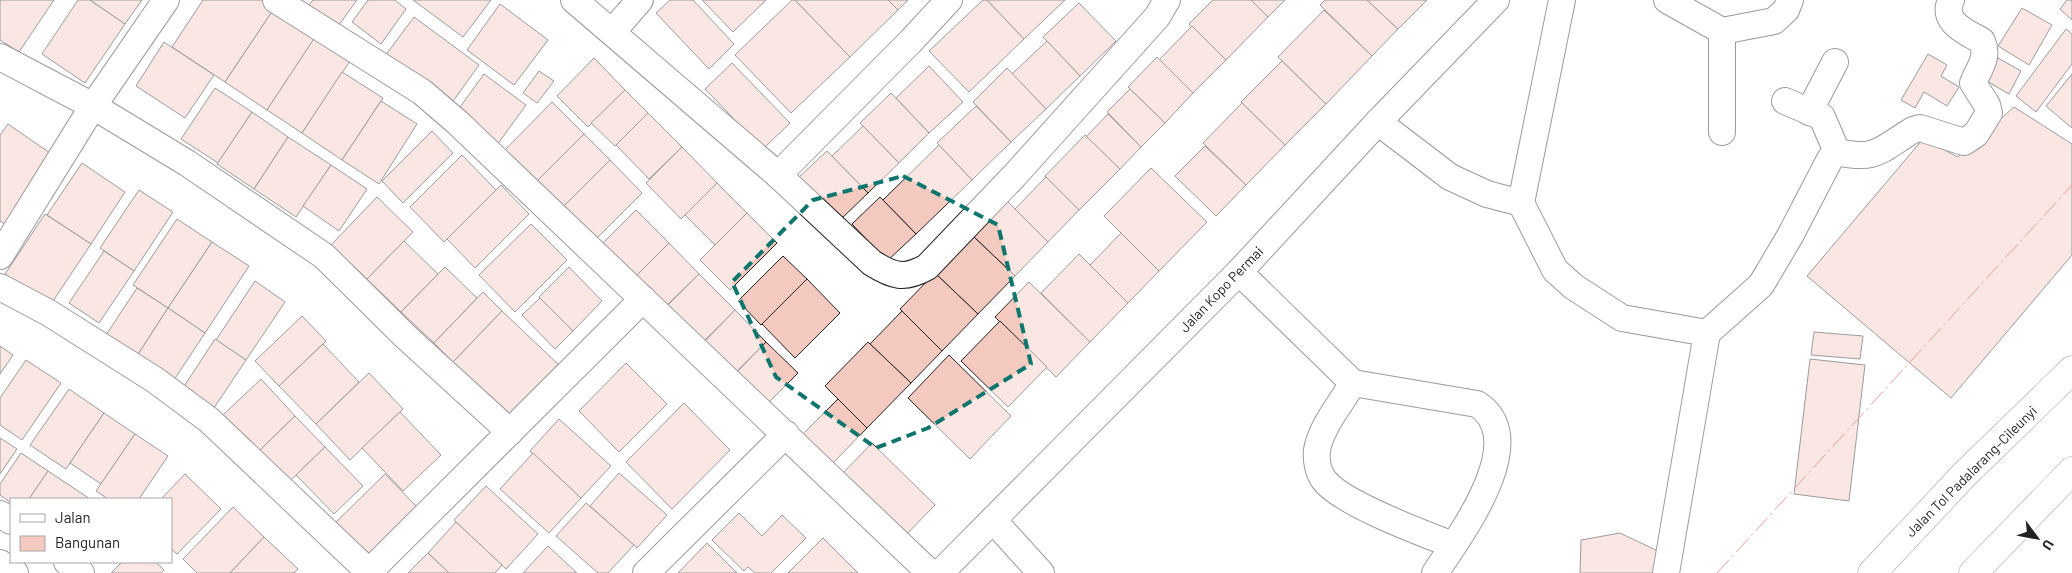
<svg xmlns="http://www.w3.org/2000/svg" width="2072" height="573" viewBox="0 0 2072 573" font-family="Barlow,sans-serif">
	<rect width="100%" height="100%" fill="#fff"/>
	<g fill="#f3c9c0" stroke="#222">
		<polygon points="0,0 54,0 19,52 0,40"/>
		<polygon points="78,0 90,0 125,24 85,83 42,54"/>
		<polygon points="90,0 142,0 125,24"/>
		<polygon points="203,0 266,0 276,6 225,82 172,47"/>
		<polygon points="313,0 357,0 336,29 307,7"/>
		<polygon points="368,0 395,0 406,9 381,44 352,22"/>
		<polygon points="413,0 491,0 463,37"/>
		<polygon points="670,0 693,0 734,44 709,69 656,13"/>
		<polygon points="702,0 766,0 733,32"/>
		<polygon points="792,0 795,0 850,57 791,113 735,55"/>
		<polygon points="795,0 888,0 898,10 850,57"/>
		<polygon points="888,0 908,0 898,10"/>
		<polygon points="983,0 987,0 1024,39 969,92 929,51"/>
		<polygon points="987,0 1065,0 1024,39"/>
		<polygon points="1213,0 1251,0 1268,17 1226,60 1189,24"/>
		<polygon points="1251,0 1285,0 1268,17"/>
		<polygon points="1325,0 1367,0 1398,29 1372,56 1320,5"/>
		<polygon points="1367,0 1427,0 1398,29"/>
		<polygon points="2067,0 2072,0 2072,20 2060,9"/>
		<polygon points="1079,3 1116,41 1080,76 1043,37"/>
		<polygon points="500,4 548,40 514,85 467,50"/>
		<polygon points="275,7 317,35 267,110 225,82"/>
		<polygon points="2022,8 2052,25 2029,65 1998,46"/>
		<polygon points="1324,10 1372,56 1326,104 1278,57"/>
		<polygon points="414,17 479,65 451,104 385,56"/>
		<polygon points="1192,26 1226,60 1193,93 1159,60"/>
		<polygon points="2066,29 2072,34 2072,64 2036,112 2016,96"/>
		<polygon points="315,37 350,61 302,133 267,110"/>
		<polygon points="1047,41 1080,76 1046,109 1012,74"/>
		<polygon points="164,42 214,75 185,118 136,86"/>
		<polygon points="1928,54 1947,65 1941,76 1959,87 1947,106 1924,92 1915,108 1901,100"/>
		<polygon points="1157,57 1193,93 1165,123 1128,87"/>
		<polygon points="594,58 625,90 588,127 557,96"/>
		<polygon points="1998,58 2021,71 2009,94 1985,80"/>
		<polygon points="1282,61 1326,104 1285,145 1241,102"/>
		<polygon points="732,63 790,123 763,149 705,89"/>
		<polygon points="929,66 963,102 929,133 896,98"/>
		<polygon points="1007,68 1046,109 1011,142 973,102"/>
		<polygon points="539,71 554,81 537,103 523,93"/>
		<polygon points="342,72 383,98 342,160 302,133"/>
		<polygon points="484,74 526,105 497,145 455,114"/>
		<polygon points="2072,74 2072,128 2046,106"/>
		<polygon points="215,88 252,112 218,163 181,139"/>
		<polygon points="1130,89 1165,123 1141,147 1107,112"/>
		<polygon points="625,90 648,113 615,146 591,123"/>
		<polygon points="891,93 929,133 899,163 860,123"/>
		<polygon points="381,101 417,124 379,184 342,160"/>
		<polygon points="552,102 584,134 533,185 501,154"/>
		<polygon points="1242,103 1285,145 1246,185 1203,143"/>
		<polygon points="976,106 1011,142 972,180 937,143"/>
		<polygon points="2014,107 2072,144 2072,255 1951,398 1807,276 1923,139 1958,157"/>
		<polygon points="252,112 288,137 254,189 217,164"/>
		<polygon points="648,113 682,147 649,179 616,145"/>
		<polygon points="1108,114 1141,147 1120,169 1086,137"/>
		<polygon points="8,124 53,155 5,224 0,221 0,135"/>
		<polygon points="863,126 899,163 868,193 832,156"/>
		<polygon points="432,131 453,153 403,203 382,181"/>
		<polygon points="584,134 610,160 560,210 534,184"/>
		<polygon points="1085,135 1120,169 1079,210 1045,176"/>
		<polygon points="288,137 331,165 296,217 254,189"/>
		<polygon points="939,145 972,180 916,234 883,200"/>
		<polygon points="1205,146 1246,185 1216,216 1175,176"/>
		<polygon points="682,147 717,183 681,219 646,183"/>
		<polygon points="827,151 868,193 840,220 799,177"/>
		<polygon points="462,155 496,190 444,242 410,207"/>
		<polygon points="610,160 642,193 593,242 560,210"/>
		<polygon points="82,163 125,192 91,244 47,215"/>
		<polygon points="331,165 367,189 339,231 303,206"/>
		<polygon points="1151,168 1207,222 1159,271 1104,216"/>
		<polygon points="1046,177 1079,210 1048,242 1015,209"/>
		<polygon points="717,183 747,213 715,245 685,215"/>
		<polygon points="501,185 529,214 475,268 447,239"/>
		<polygon points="139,190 173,212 134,271 100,248"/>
		<polygon points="377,197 413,232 367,279 331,245"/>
		<polygon points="880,197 916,234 887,261 852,224"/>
		<polygon points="1007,201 1048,242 1015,276 973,236"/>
		<polygon points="636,210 669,243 632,280 599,247"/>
		<polygon points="747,213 777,243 730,290 700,260"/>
		<polygon points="45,214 91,244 51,304 5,274"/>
		<polygon points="177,219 212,242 168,308 133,285"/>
		<polygon points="531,224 567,260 515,312 479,275"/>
		<polygon points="1121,233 1159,271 1128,303 1090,265"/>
		<polygon points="974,237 1015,276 978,314 937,275"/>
		<polygon points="404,241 438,274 401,312 367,279"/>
		<polygon points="212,242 249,266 205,333 168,308"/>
		<polygon points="669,243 699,274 662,310 632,280"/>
		<polygon points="104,251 134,271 99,323 69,303"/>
		<polygon points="1079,254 1128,303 1090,342 1041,293"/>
		<polygon points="783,256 807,279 761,325 738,301"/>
		<polygon points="445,267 477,298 434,343 401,312"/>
		<polygon points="569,267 602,301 573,331 539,297"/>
		<polygon points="935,273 978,314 942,351 900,309"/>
		<polygon points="699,274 735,310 701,344 665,308"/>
		<polygon points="807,279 840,313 795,358 762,324"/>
		<polygon points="255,281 285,302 246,360 216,340"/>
		<polygon points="1029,282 1090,342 1056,377 995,317"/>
		<polygon points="137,288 168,308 135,359 104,338"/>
		<polygon points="483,292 502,311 453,362 434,343"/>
		<polygon points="540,298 573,331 555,349 522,315"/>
		<polygon points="168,308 205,333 172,383 135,359"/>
		<polygon points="735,310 766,342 733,375 702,344"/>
		<polygon points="502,311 560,366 511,417 453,362"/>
		<polygon points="902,311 942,351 911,383 870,344"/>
		<polygon points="302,316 326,341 279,386 255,361"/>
		<polygon points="1000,321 1047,367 1008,407 961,361"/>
		<polygon points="1814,332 1863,336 1860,359 1811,355"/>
		<polygon points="215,339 246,360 214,408 183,388"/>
		<polygon points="766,342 798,373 765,406 734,375"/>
		<polygon points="868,342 911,383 867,428 825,386"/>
		<polygon points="323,344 359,382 316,424 279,386"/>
		<polygon points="0,346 13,355 0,374"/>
		<polygon points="949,355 1011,416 970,459 908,398"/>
		<polygon points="1810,359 1865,365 1849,501 1794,494"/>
		<polygon points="26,360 61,383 22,440 0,425 0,398"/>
		<polygon points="626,363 667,404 619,452 579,411"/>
		<polygon points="369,373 403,409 350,460 316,424"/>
		<polygon points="261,379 295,416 257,453 222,416"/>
		<polygon points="69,389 104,413 66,469 30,445"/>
		<polygon points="838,399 867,428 830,466 800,437"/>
		<polygon points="684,403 730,450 672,509 626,462"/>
		<polygon points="400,412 441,455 403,491 362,448"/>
		<polygon points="104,413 135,434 101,484 70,463"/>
		<polygon points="295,416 325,447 288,483 258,452"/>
		<polygon points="559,419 611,466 581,498 530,451"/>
		<polygon points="135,434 168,456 139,499 108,499 96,491"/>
		<polygon points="0,438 17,449 0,474"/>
		<polygon points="872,443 935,505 901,540 838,478"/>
		<polygon points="325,447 363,486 334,514 296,475"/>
		<polygon points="21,453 48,471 29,499 11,499 11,503 0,495 0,484"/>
		<polygon points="533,453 581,498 549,533 500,489"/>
		<polygon points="48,471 90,499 29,499"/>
		<polygon points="619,473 667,515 637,548 590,506"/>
		<polygon points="185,474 221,509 177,554 171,549 171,499 161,499"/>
		<polygon points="385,474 417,507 364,559 332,526"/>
		<polygon points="486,486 538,534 506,569 454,520"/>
		<polygon points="586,503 634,545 608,573 598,573 556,536"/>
		<polygon points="233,507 264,537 230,573 197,573 183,559"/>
		<polygon points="739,513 762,536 782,515 806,538 771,573 755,573 748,567 744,571 712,540"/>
		<polygon points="456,522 502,565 495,573 449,573 428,553"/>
		<polygon points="1620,533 1662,553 1659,573 1580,573 1581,540"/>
		<polygon points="264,537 298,569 294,573 230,573"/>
		<polygon points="823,538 858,573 788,573"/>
		<polygon points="707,543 737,573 678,573"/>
		<polygon points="548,546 577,573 523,573"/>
		<polygon points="428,553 449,573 408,573"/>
		<polygon points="122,562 156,562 164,570 161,573 111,573"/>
	</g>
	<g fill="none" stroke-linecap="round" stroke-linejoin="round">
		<defs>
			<g id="street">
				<polyline points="276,0 422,92 457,122 930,573"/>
				<path d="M574 0 778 175 872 263C893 276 904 280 927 267L1015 175 1157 17 1167 0"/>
				<polyline points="1667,0 1722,31 1774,21 1786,10 1790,0"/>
				<polyline points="613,31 640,0"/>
				<polyline points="1722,31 1722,132"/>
				<polyline points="0,57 93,106 187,163 324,256 406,337 510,432"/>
				<polyline points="1785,101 1822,117 1837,152"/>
				<polyline points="1809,112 1835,62"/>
				<polyline points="1378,122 1450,177 1487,194 1521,203 1562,0"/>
				<path d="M1837 152C1876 161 1880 150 1913 130L1920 128 1964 142 1976 134 1989 113 1987 105 1973 83C1979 68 1989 58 1982 41 1966 32 1941 22 1951 0"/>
				<polyline points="778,175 910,42 949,0"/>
				<polyline points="1521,203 1555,270 1574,287 1622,318 1707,333 1666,573"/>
				<polyline points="0,256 93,106 166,0"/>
				<path d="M1239 272 1353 383 1477 404C1533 439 1459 537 1435 573"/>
				<polyline points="0,287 49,313 155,380 209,420 369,572"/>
				<polyline points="1707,333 1761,285 1790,236 1830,159 1837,152"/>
				<path d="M1353 383C1341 403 1321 427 1317 450 1316 460 1318 472 1324 480 1341 503 1424 534 1453 545"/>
				<polyline points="0,514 11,521"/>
				<polyline points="993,520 1041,573"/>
				<polyline points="67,562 81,573"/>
				<polyline points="0,563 15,573"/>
				<polyline points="368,573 643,299"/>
				<polyline points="646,573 786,434"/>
				<polyline points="940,573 1239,272 1378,122 1496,0"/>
			</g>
			<g id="highway">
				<polyline points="1872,573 1964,475 2072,370"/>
				<polyline points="1973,573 2072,471"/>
			</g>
		</defs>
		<use href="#street" stroke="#222" stroke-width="28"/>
		<use href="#highway" stroke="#222" stroke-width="29"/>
		<use href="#street" stroke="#fff" stroke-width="26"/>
		<use href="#highway" stroke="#fff" stroke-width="28"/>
		<polyline stroke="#c62828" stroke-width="1" stroke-dasharray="18 4 2.5 4" stroke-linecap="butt" points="1717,573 2072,185"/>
	</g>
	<path d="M0 0H2072V573H0ZM903 176 998 225 1031 364 928 428 876 448 776 377 732 282 813 200Z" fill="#fff" fill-opacity=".55" fill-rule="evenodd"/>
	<path fill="none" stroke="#0f766e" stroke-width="4" stroke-dasharray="10 6" stroke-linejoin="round" d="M903 176 998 225 1031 364 928 428 876 448 776 377 732 282 813 200Z"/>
	<g text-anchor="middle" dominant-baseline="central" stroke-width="4" stroke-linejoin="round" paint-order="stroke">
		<g font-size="14" fill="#222" stroke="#fff">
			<text transform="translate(1221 289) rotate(-46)">Jalan Kopo Permai</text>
			<text transform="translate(1971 471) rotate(-45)">Jalan Tol Padalarang–Cileunyi</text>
		</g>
	</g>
	<rect x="10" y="498" width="162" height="65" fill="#ffffff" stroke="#a7a7a7"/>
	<rect x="20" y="514" width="25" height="8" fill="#ffffff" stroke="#a7a7a7"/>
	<text x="55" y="523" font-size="15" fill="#222222">Jalan</text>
	<rect x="20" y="536" width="25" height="15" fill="#f3c9c0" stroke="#a7a7a7"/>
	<text x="55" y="548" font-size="15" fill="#222222">Bangunan</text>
	<g transform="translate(2037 538) rotate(122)" stroke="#ffffff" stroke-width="4" paint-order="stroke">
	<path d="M0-4L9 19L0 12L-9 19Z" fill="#222222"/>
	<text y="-8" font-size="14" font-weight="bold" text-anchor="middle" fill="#222222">U</text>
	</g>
</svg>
